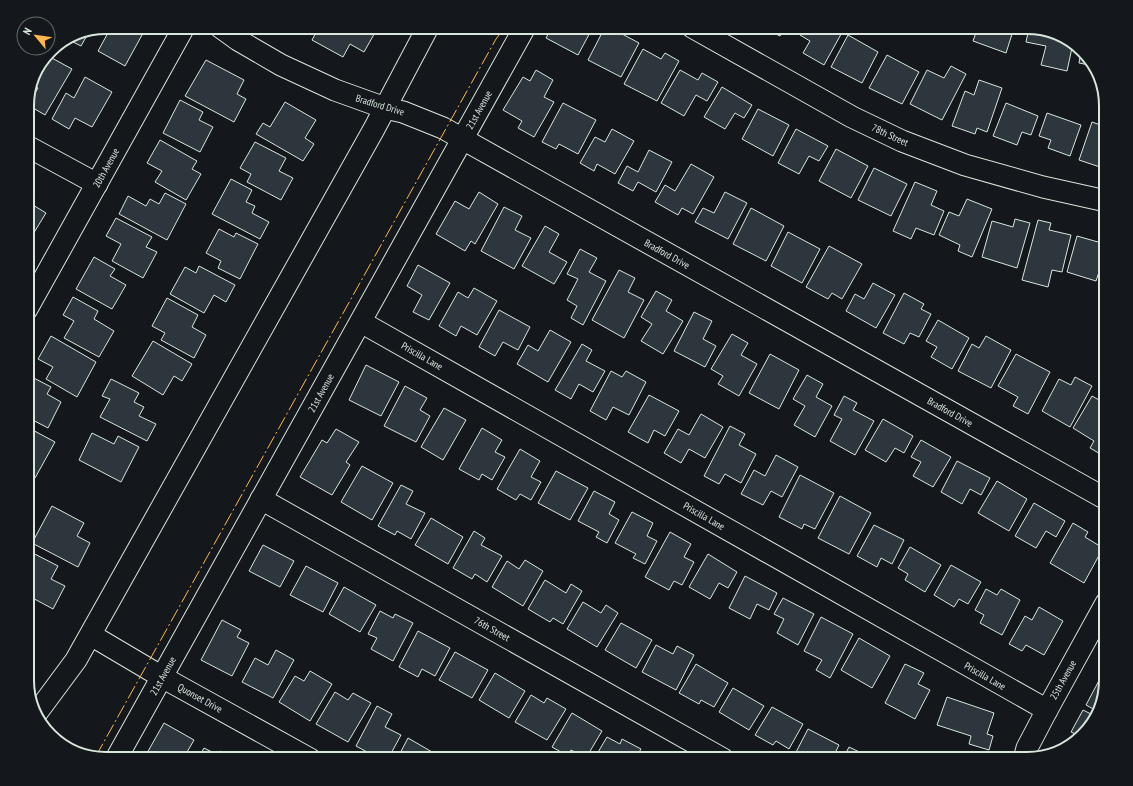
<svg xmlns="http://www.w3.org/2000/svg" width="1133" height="786" viewBox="0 0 1133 786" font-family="'PT Sans Narrow',sans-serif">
	<rect width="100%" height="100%" fill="#14181c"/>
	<g fill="#2c363c" stroke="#d8e6dc">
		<polygon points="131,27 131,28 142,35 125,66 98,51 109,31 103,28"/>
		<polygon points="319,27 373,27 377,29 364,52 350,44 343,57 312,40"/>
		<polygon points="552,27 593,27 578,55 546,38"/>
		<polygon points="605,27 609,27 639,43 621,77 588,60"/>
		<polygon points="762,27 785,27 780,36"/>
		<polygon points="805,27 845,27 824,65 803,53 810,41 800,35"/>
		<polygon points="978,27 1022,27 1020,33 1013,31 1006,53 973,41"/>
		<polygon points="1029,28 1071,40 1073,43 1067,71 1041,65 1046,46 1026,42"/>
		<polygon points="90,30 81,46 67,39 76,33"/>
		<polygon points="848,35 878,52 862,83 831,67"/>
		<polygon points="54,47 50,57 72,69 45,115 28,105 38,88 31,85 36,75 35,71 50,50"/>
		<polygon points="643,49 661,59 665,53 679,61 657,101 624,84"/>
		<polygon points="1081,51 1096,67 1097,73 1093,72 1094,66 1079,63"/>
		<polygon points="887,55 919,72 902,104 869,88"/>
		<polygon points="206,60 244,80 237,94 246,99 234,122 185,96"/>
		<polygon points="951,66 966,74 942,120 910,104 927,70 944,78"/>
		<polygon points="536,70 553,80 544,97 554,102 534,137 518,128 522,121 503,110 523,77 530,81"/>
		<polygon points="680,70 698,80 702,73 718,82 707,101 696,95 684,116 661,103"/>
		<polygon points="85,77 112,92 92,127 75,118 69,129 52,119 66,93 74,98"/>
		<polygon points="979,80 1002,88 987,132 977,128 975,134 952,126 965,91 974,95"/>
		<polygon points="722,87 752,105 744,118 735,113 725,129 704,117"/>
		<polygon points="180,100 203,112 199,120 213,127 200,152 163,133"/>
		<polygon points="285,102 316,120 305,138 314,144 303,161 256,134 263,123 270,127"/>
		<polygon points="563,103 596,120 578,154 559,144 556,149 542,142"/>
		<polygon points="1006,103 1038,116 1031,135 1022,132 1017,145 993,136"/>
		<polygon points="758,109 789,125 773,156 742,139"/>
		<polygon points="1047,113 1081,125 1070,156 1048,148 1051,140 1039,136"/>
		<polygon points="1092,122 1106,127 1106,169 1079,160"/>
		<polygon points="612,129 634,141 615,174 597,164 594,171 580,163 595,137 605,142"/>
		<polygon points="796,129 828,146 819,161 809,156 799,174 778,163"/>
		<polygon points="160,140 197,161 192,169 201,174 186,200 155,182 162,171 147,163"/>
		<polygon points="255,142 286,158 279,171 293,178 281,200 247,182 251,174 240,168"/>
		<polygon points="836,149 868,166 851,198 819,181"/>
		<polygon points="649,150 672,162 656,192 638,182 633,191 618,183 627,166 638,172"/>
		<polygon points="691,164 714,177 693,214 682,208 678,215 655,202 665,185 675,191"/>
		<polygon points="874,168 907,184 891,216 858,200"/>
		<polygon points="231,179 252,190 246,202 255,206 252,213 269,222 260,239 212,214"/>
		<polygon points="915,182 937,191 931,205 944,211 934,235 916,228 911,239 893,231"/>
		<polygon points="27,192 32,195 28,202 46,213 27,244"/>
		<polygon points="479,192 498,204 475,244 471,241 465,251 436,234 455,201 469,209"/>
		<polygon points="725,192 747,203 728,239 695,222 703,208 714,213"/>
		<polygon points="165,193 186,204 167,240 119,214 128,196 146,206 150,199 159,204"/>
		<polygon points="967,199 992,209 972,257 958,251 960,245 939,235 949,212 959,216"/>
		<polygon points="504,207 522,216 515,230 531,238 514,269 481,251"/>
		<polygon points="751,208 784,226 766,261 733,244"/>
		<polygon points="116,218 152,237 146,247 157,252 143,278 112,261 121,244 106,236"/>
		<polygon points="1015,219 1030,223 1017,268 982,257 992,221 1013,227"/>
		<polygon points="1038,220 1051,223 1049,230 1071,235 1062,272 1052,270 1048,287 1022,280"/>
		<polygon points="545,226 559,234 549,252 567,262 554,284 522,266"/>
		<polygon points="219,229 234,237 236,233 258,244 240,279 218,268 221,261 206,253"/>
		<polygon points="788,232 820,249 802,283 771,266"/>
		<polygon points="1101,234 1106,235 1106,268 1105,270 1100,269 1096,281 1067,272 1077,236 1098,242"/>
		<polygon points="829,246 862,264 842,299 832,293 828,299 806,287"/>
		<polygon points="580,249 597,258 589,272 606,281 583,325 571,318 577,306 567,300 578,279 567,274"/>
		<polygon points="94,257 115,269 110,276 126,285 112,309 76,289"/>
		<polygon points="418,265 450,283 429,320 413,312 422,295 407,286"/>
		<polygon points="199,266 235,285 226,302 214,295 204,313 170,294 185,267 196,273"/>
		<polygon points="619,270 635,278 628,292 644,300 624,338 592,320"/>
		<polygon points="873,283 895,295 876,328 846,311 855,294 864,299"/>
		<polygon points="474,288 497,301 477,335 461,326 456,336 439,326 458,292 468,298"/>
		<polygon points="656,291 672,300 666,311 683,321 663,354 641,341 652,324 641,317"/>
		<polygon points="904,293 924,304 921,309 931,314 919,337 910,333 904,344 883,333"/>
		<polygon points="73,297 98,311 94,319 114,331 99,357 64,338 74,321 63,315"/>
		<polygon points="167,298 198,315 192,327 206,335 194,358 161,340 165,333 152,326"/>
		<polygon points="499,310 530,327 518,350 503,342 495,356 479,347"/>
		<polygon points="694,312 712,321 703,339 716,346 705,367 674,351"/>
		<polygon points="938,320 969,338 952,369 931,357 937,347 926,341"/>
		<polygon points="550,330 571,342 548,382 517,364 528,345 538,351"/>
		<polygon points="732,334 748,343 741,355 757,364 739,396 718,384 723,376 711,369"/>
		<polygon points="51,336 96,362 77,397 46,379 53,367 38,359"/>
		<polygon points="986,336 1011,350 991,388 958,371 972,344 979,348"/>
		<polygon points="153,341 192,364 182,381 174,376 163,395 132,376"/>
		<polygon points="582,344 592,350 586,361 605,371 593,392 579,384 571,399 555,390"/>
		<polygon points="770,354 799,370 779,409 749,393"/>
		<polygon points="1016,354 1050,372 1028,414 1013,406 1018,397 998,386"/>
		<polygon points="366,365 399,382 381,416 349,400"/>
		<polygon points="611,371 622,377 626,371 646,382 629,415 613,407 606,420 590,411"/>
		<polygon points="28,375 51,387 47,394 61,402 48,428 27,417"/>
		<polygon points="807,375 823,384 816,397 832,406 815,437 794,425 805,406 793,399"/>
		<polygon points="1075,377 1092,386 1070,427 1042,411 1059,379 1071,385"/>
		<polygon points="111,379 139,393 134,402 144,407 139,416 156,424 147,441 100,417 110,399 102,396"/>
		<polygon points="405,386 427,398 420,410 430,416 416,442 384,426"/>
		<polygon points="649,395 679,411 665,436 654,430 648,443 628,432"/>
		<polygon points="844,396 857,403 853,410 874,421 855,455 830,441 842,419 834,415"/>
		<polygon points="1092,396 1106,404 1106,447 1102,455 1090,448 1094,441 1073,428"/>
		<polygon points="444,408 466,420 443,460 421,447"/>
		<polygon points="701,414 723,427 705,458 689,449 681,463 664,453 678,429 689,435"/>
		<polygon points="883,419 913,436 904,453 895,448 886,462 865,450"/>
		<polygon points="730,426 745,434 739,445 756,454 741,483 725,474 719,484 704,476"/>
		<polygon points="27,427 55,442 35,478 27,473"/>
		<polygon points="482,428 502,440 495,452 505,457 492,480 482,474 479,480 459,469"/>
		<polygon points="336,429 359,442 346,462 350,465 332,495 300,477 322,440 327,443"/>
		<polygon points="92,433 114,444 118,436 139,447 121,482 79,460"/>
		<polygon points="921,440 951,457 933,487 913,476 921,462 911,457"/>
		<polygon points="520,449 540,461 531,477 541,482 531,500 520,494 516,500 497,489"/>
		<polygon points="776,455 798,467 782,497 771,491 763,505 741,494 754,470 765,476"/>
		<polygon points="957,461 990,478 981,495 970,489 962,504 941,492"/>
		<polygon points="362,466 393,483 372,520 341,502"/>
		<polygon points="556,471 588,488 570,520 538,503"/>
		<polygon points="800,475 834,493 815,529 804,524 802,529 779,517"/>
		<polygon points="997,481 1027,499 1009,531 978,513"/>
		<polygon points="401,485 413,491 406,504 425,513 411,539 397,531 395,535 378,526"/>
		<polygon points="594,491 615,502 609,514 619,520 607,543 596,537 599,532 578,521"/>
		<polygon points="840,496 871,513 849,554 818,538"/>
		<polygon points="1034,503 1065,521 1056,537 1046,531 1036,548 1015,536"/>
		<polygon points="52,506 84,523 77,536 90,543 78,567 32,543"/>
		<polygon points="632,512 653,523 647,536 657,541 645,564 633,558 636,554 615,543"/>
		<polygon points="431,518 463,537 448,564 415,545"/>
		<polygon points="1073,523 1088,532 1085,537 1103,548 1084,583 1050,563"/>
		<polygon points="874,525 904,540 892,564 881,558 877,567 857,556"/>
		<polygon points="474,531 485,538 481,545 502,556 487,582 475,574 472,579 453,568"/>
		<polygon points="670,532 691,544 684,557 694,562 682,585 674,581 669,590 645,577"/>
		<polygon points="263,545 294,561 280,587 249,571"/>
		<polygon points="910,547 941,565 925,592 905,580 908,574 898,568"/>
		<polygon points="27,550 58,566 51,579 65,586 53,609 27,595"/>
		<polygon points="708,554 737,572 728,588 719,583 710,599 689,587"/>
		<polygon points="525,560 543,571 523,606 492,587 507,561 519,569"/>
		<polygon points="951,565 981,582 968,604 959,599 954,607 934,595"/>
		<polygon points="306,566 338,583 323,612 290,595"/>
		<polygon points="745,576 777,593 769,610 757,604 750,619 729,608"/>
		<polygon points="545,580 566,593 571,584 582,591 563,624 553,618 550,622 528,609"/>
		<polygon points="344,587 376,605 360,632 329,614"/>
		<polygon points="986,589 997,595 1001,589 1020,600 1002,635 980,623 984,615 975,610"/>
		<polygon points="783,598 814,614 798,645 777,633 784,619 774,614"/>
		<polygon points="583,602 601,613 606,605 618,613 597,647 567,629"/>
		<polygon points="1039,607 1063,621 1044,655 1026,645 1022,651 1009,644 1025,616 1032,620"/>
		<polygon points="380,611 393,618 395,614 413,623 393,661 371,649 377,638 368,634"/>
		<polygon points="821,617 853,634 830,678 816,670 822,660 804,651"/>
		<polygon points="222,620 241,630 237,637 249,643 232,676 201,660"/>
		<polygon points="621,623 652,640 636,668 605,650"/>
		<polygon points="418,631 450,648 435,676 422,669 418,677 399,667"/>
		<polygon points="859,638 890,656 872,688 841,670"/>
		<polygon points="656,645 673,654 677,646 694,655 676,690 642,672"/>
		<polygon points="276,650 294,660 273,698 242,682 255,658 268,665"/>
		<polygon points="455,652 488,670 472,698 439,680"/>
		<polygon points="696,664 728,683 714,707 701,700 699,704 679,693"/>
		<polygon points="905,664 924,673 918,684 930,690 915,719 885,703"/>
		<polygon points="310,671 332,684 310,721 279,702 295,676 304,681"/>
		<polygon points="495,673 525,691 509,718 479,700"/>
		<polygon points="1103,673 1106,675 1106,680 1097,711 1086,705"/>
		<polygon points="733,688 764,706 749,730 719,712"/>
		<polygon points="335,692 348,700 353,693 371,703 348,742 316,724"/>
		<polygon points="531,695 544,703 547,698 566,709 547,740 515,722"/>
		<polygon points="947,697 994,713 987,734 993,736 989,750 969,744 971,736 937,725"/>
		<polygon points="377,706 392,714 385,727 401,735 388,759 380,759 356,746"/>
		<polygon points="772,707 803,724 789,749 776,741 773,745 755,735"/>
		<polygon points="1083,710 1095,716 1093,724 1080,736 1071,732"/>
		<polygon points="572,713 602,731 586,758 571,750 568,756 552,747"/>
		<polygon points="164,723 194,740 183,759 158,759 147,753"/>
		<polygon points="808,729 839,745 832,759 799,759 794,756"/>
		<polygon points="607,737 620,744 622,739 641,749 635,759 594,759"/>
		<polygon points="408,738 439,756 437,759 397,759"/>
		<polygon points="849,747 874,759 843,759"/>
		<polygon points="204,748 218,755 220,751 235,759 198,759"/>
		<polygon points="903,754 918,756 918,759 903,759"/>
		<polygon points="980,756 980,759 965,759 965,757"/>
	</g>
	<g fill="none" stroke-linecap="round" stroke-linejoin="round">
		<defs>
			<g id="minor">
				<polyline points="220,27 238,40 281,65 335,90 385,108 403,112 443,128 1106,499"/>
				<polyline points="692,27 852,117 902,141 965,165 1043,187 1106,201"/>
				<polyline points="27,146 97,184"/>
				<polyline points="27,309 184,27"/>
				<polyline points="361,322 1047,710"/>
				<polyline points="261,499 723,759"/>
				<polyline points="91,635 162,677 310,759"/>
				<polyline points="36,714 76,660 374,129 428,27"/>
				<polyline points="116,759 525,27"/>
				<polyline points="1024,759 1027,748 1047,710 1106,603"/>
			</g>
		</defs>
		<use href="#minor" stroke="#d8e6dc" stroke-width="23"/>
		<use href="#minor" stroke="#14181c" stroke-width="21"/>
		<polyline stroke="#ffb74d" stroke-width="1" stroke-dasharray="14 3 2 3" stroke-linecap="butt" points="96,756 496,39 505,27"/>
	</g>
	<g text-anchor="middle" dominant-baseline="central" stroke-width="3" stroke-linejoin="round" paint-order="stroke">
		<g font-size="10" fill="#d8e6dc" stroke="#14181c">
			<text transform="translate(380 105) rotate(17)">Bradford Drive</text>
			<text transform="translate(479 110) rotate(-61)">21st Avenue</text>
			<text transform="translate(890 135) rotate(25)">78th Street</text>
			<text transform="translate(106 168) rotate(-61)">20th Avenue</text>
			<text transform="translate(667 254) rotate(29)">Bradford Drive</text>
			<text transform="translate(422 356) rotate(30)">Priscilla Lane</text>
			<text transform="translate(321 393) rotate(-61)">21st Avenue</text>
			<text transform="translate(950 412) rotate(29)">Bradford Drive</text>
			<text transform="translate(704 516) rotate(30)">Priscilla Lane</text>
			<text transform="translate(492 629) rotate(29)">76th Street</text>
			<text transform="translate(163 676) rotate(-61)">21st Avenue</text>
			<text transform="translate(985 676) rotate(30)">Priscilla Lane</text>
			<text transform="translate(1063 680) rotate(-61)">25th Avenue</text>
			<text transform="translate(200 698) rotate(29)">Quonset Drive</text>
		</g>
	</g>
	<path d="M0 0H1133V786H0ZM106 34H1027A72 72 0 0 1 1099 106V680A72 72 0 0 1 1027 752H106A72 72 0 0 1 34 680V106A72 72 0 0 1 106 34Z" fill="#14181c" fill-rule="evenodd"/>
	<path fill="none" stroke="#d8e6dc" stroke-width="2" d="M106 34H1027A72 72 0 0 1 1099 106V680A72 72 0 0 1 1027 752H106A72 72 0 0 1 34 680V106A72 72 0 0 1 106 34Z"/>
	<g transform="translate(36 36) rotate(299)"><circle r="19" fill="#14181c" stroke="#626a69"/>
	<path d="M0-3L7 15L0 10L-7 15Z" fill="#ffb74d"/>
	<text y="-6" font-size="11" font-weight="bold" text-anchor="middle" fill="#d8e6dc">N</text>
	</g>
</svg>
